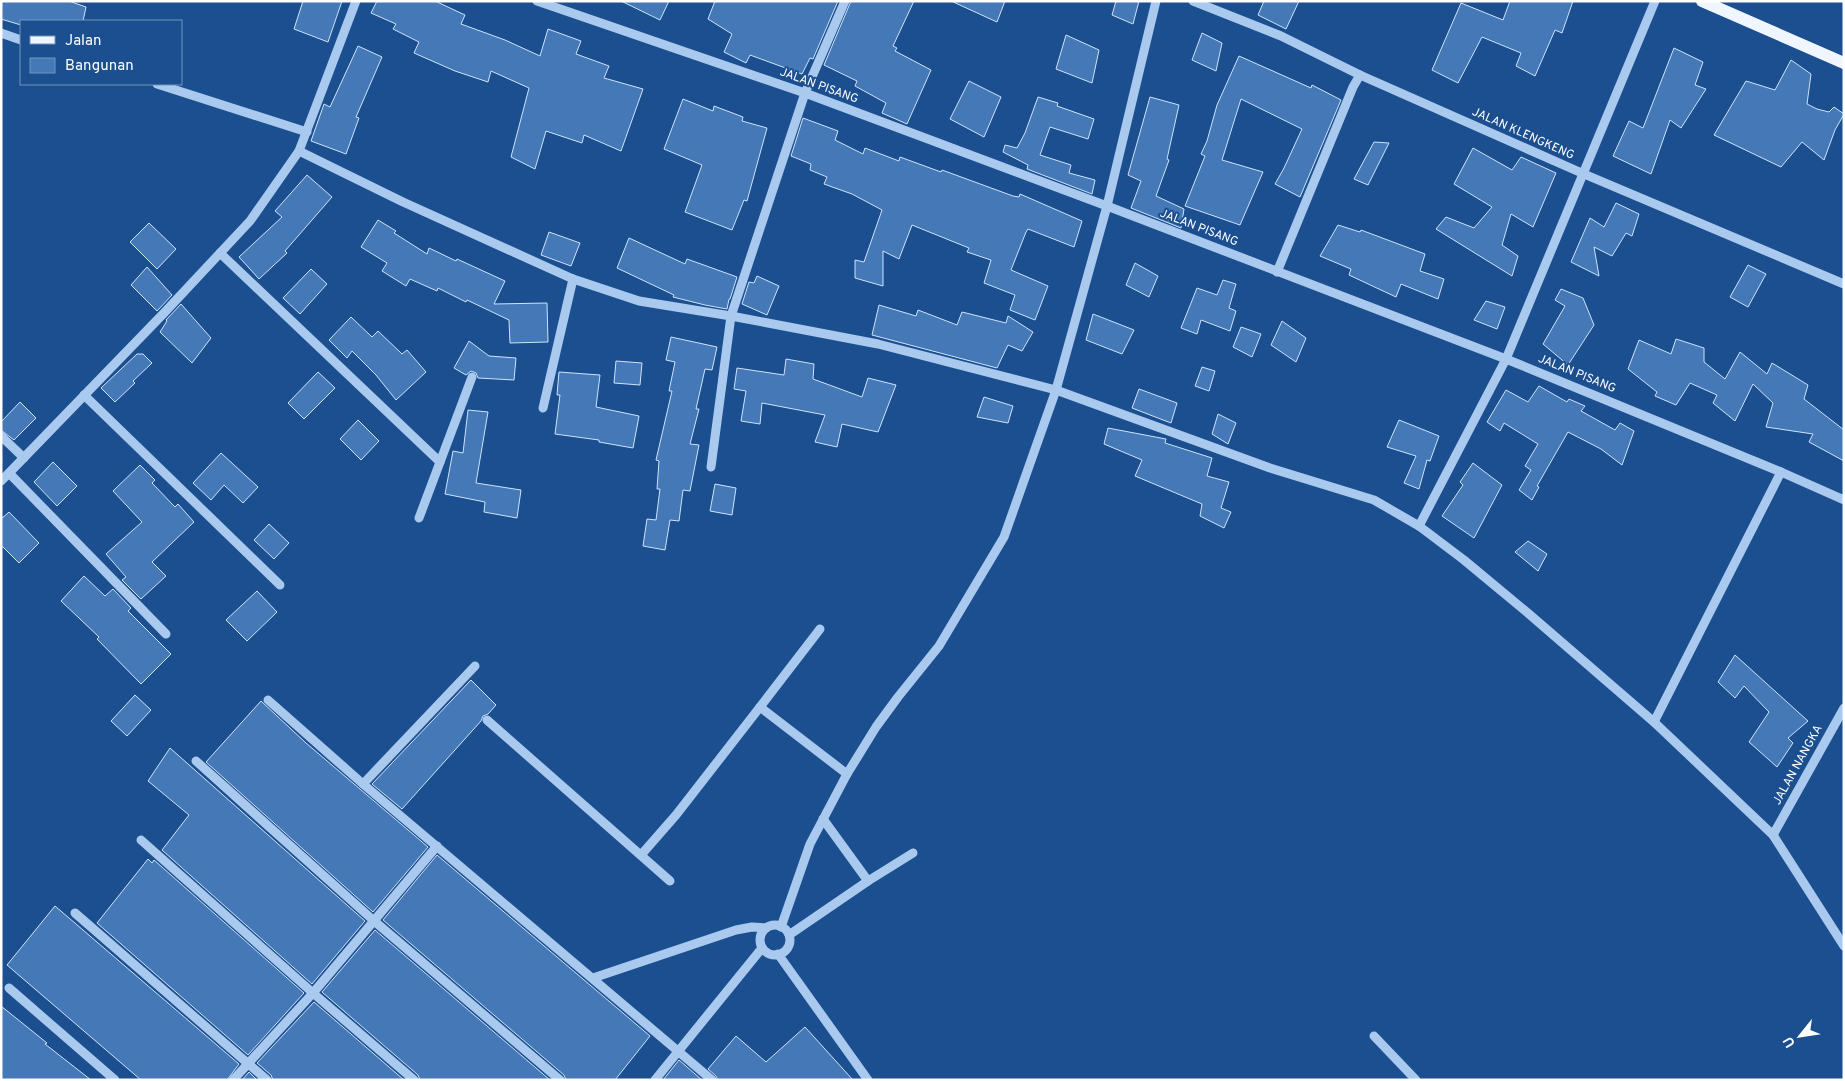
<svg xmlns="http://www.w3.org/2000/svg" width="1845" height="1081" viewBox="0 0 1845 1081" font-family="Overpass,sans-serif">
	<rect width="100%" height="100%" fill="#1b4f8f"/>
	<g fill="#4478b7" stroke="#cfe3fa">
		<polygon points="1,1 69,1 86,7 83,21 21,21 21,25 1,19"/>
		<polygon points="303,1 342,1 328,42 294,29"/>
		<polygon points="377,1 435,1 465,15 461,24 505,40 540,56 548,29 581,41 576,54 609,66 604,78 643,89 621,151 584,135 582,143 546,131 535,169 511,157 529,88 491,71 488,82 455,71 414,53 419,42 393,29 396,24 371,13"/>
		<polygon points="621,1 669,1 660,20"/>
		<polygon points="715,1 838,1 813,59 810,58 802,74 750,55 746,63 724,52 732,34 708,19"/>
		<polygon points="851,1 914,1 893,46 897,48 895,51 931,70 907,124 882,113 886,103 855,86 857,81 824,65"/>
		<polygon points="951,1 1005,1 997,22"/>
		<polygon points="1116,1 1139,1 1133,24 1112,15"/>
		<polygon points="1264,1 1299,1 1286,29 1258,15"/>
		<polygon points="1510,1 1573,1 1562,33 1555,30 1535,76 1516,66 1521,53 1482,37 1458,83 1432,70 1461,3 1503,20"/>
		<polygon points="1202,33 1222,43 1216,71 1192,60"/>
		<polygon points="1066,35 1099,50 1092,83 1056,69"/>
		<polygon points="358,46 382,57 356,117 359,118 346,154 311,141 324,104 330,107"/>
		<polygon points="1674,48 1703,62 1695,85 1706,89 1681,128 1670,120 1651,174 1613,156 1629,121 1643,128"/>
		<polygon points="1239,56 1311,88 1312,85 1341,100 1300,197 1275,184 1284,168 1302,129 1241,99 1222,160 1263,172 1240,225 1185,206 1205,156 1201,154 1207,141 1217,105"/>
		<polygon points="1791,60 1811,74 1807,104 1817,109 1829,112 1834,107 1844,114 1835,130 1824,160 1802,142 1781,167 1714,135 1746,81 1775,90"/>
		<polygon points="969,81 1001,97 984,137 950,119"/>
		<polygon points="1038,97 1058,103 1057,106 1094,119 1088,139 1050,127 1040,155 1071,165 1069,173 1095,180 1092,194 1027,169 1028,165 1003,152 1005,145 1017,148 1025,133"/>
		<polygon points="1150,97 1179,105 1167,159 1169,160 1156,196 1184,209 1181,228 1131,208 1141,181 1128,175"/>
		<polygon points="683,99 713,111 714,106 743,117 742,121 767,128 747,201 744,200 732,230 685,212 702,165 664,149"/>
		<polygon points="803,118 838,131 835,140 863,154 865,148 899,161 900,157 941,172 942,170 1013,196 1019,197 1020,194 1082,221 1074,247 1028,229 1026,232 1011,270 1048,286 1035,320 1010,310 1015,295 984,283 991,260 967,252 969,248 912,225 899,259 883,251 883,286 855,278 855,260 864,262 882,210 852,194 824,184 827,177 810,170 811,164 791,156"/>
		<polygon points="1374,142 1389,143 1368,185 1354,179"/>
		<polygon points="1473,148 1512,170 1521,157 1556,173 1533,227 1511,214 1502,245 1518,256 1512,276 1436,229 1446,217 1474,228 1492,207 1454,184"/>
		<polygon points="307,175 332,197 285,251 287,253 259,279 239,257 282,217 275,211"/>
		<polygon points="1616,203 1639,214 1632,236 1626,233 1612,256 1594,247 1599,276 1571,262 1590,218 1604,227"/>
		<polygon points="378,220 396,231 394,233 427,254 429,248 456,261 457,259 505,281 494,304 547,303 548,342 510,343 509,320 467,300 466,302 438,288 437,291 410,279 406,286 382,271 387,263 361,247"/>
		<polygon points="149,223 176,249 157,269 130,242"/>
		<polygon points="1338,225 1360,232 1361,230 1425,254 1420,271 1444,279 1438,299 1401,284 1396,297 1349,275 1351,269 1320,256"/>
		<polygon points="549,232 580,243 571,266 541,255"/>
		<polygon points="629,238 685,264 687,259 737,277 730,299 729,299 727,309 705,305 673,297 674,295 617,268"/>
		<polygon points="1135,263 1158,276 1149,297 1126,285"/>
		<polygon points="1748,265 1766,274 1748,307 1730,297"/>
		<polygon points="147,267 172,295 157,311 131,285"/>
		<polygon points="311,269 327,284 300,314 283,298"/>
		<polygon points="757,276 779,286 767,315 742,304 749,282 754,283"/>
		<polygon points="1223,280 1236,284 1229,308 1236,311 1230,331 1201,320 1197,334 1181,328 1197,288 1217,295"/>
		<polygon points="1561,289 1583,298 1594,325 1568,365 1543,344 1565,306 1555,300"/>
		<polygon points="1486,301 1505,307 1497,329 1474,320"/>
		<polygon points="181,304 211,338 192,363 160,332 167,321 166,320"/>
		<polygon points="879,305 916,316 918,310 957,325 962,312 1006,323 1008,316 1033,332 1022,351 1008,345 997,368 872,335"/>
		<polygon points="1093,314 1134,330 1122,354 1086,340"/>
		<polygon points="351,317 372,337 378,331 402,354 407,350 426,372 396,400 376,375 352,351 347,358 329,340"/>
		<polygon points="1282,321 1306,338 1296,362 1271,345"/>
		<polygon points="1241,327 1261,334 1252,357 1233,347"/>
		<polygon points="671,337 717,347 712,370 705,369 696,409 699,409 690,444 699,445 690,491 683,490 679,521 670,520 665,550 643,546 647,519 656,520 660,489 657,489 659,461 656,460 672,391 669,391 675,362 666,360"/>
		<polygon points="1676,339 1704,348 1704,362 1725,379 1740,352 1767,374 1772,363 1808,385 1804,399 1844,430 1844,461 1809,442 1813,434 1766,427 1773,403 1753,384 1735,421 1713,403 1717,395 1690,383 1676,405 1655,396 1657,392 1628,369 1639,340 1671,354"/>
		<polygon points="469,341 489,356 516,358 514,380 478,378 476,373 471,371 466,375 454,368"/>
		<polygon points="137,354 143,354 152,363 133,381 135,383 115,402 101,388"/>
		<polygon points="786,359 814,364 813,379 862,397 868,378 896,385 878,432 842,424 837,447 815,442 825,415 762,403 760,424 741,421 746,391 734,389 737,368 784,375"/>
		<polygon points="616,361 642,363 640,385 614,383"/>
		<polygon points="1202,367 1215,371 1209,391 1195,386"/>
		<polygon points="318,372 335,388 304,419 288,403"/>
		<polygon points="559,372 600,375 596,407 639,416 633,448 599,442 599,440 555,434 560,395 557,395"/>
		<polygon points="1539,386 1567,402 1569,399 1585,406 1581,411 1615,430 1620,423 1634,431 1622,465 1601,449 1568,432 1537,486 1539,487 1532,500 1519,490 1531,470 1525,466 1538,444 1504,423 1500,431 1487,422 1506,390 1528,402"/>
		<polygon points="1139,389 1177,403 1171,423 1132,408"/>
		<polygon points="984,397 1013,406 1008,423 977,417"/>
		<polygon points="20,402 36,418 14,440 1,430 1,422"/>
		<polygon points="468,410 488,412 476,483 521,490 517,518 484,512 485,502 445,494 453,451 463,453"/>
		<polygon points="1218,414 1236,423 1228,444 1212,434"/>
		<polygon points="358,420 379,441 361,460 340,439"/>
		<polygon points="1399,420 1439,436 1430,461 1427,460 1419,489 1404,483 1416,456 1387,447"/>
		<polygon points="1108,428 1166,439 1165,443 1212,458 1207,476 1229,482 1221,508 1231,512 1224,528 1200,516 1202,504 1135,476 1142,460 1104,444"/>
		<polygon points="221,453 258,487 243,503 224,485 211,500 193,483"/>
		<polygon points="53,462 77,486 57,506 34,482"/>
		<polygon points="1473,463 1502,485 1474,538 1442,516 1463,485 1460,482"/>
		<polygon points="140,465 155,480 152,483 175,507 178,504 194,522 152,562 166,576 141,599 122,580 126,577 106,554 142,522 113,491"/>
		<polygon points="715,484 736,488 732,515 710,511"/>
		<polygon points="9,512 39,543 19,563 1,545 1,519"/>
		<polygon points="269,524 289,543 274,559 254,540"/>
		<polygon points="1528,541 1547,554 1538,571 1515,552"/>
		<polygon points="84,576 105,596 113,589 131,608 128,611 171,654 141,684 97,639 99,637 61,601"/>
		<polygon points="257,591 277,612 247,641 226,620"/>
		<polygon points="1735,655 1808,721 1788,738 1793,743 1777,767 1749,742 1769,712 1744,686 1735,698 1718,682"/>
		<polygon points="471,680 496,705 488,714 483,716 481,721 402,809 372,784"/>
		<polygon points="135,695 151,710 127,736 111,721"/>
		<polygon points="261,701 306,743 428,847 373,912 206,762"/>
		<polygon points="170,748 365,921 312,984 162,850 189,815 148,781"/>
		<polygon points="437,855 650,1036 615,1080 566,1080 564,1075 383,920"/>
		<polygon points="148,859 152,863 154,860 304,993 248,1055 97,923"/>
		<polygon points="55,906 239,1064 227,1080 141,1080 7,965"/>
		<polygon points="375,930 550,1080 420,1080 418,1075 322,992"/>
		<polygon points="314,1002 404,1080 273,1080 271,1075 257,1063"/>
		<polygon points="1,1006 47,1043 45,1044 91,1080 1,1080"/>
		<polygon points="805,1027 853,1080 718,1080 716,1076 708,1069 736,1036 766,1062"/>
		<polygon points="679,1060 702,1080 663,1080"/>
		<polygon points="249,1072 257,1080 242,1080"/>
	</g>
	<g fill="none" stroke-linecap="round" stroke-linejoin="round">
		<g stroke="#a9c9ee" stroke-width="9">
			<polyline points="537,1 805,93 1107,206 1506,359 1781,472 1844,500"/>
			<polyline points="1193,1 1281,36 1360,75 1584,174 1844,284"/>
			<polyline points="1,33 21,40"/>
			<polyline points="157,84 307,132"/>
			<polyline points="299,151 403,202 573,279 639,301 731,316 878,344 1056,390 1270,468 1374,500 1419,526 1464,560 1529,614 1654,722 1773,835 1844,946"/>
			<polyline points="220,253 440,462"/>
			<polyline points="1277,272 1353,87 1360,75"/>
			<polyline points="84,395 280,585"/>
			<polyline points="543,408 573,279"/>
			<polyline points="1,436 24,458"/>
			<polyline points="711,467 731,316 805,93 845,1"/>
			<polyline points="1,481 9,473"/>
			<polyline points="419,518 472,377"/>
			<polyline points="1419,526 1506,359 1655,1"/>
			<polyline points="820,629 760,707 847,774"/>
			<polyline points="166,634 9,473 164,313 250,221 299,151 356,1"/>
			<polyline points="268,700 363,784 712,1080"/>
			<polyline points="487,720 670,881"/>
			<polyline points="1654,722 1781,472"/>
			<polyline points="196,761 373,920 560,1080"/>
			<polyline points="363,784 475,666"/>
			<polyline points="823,819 868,881"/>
			<polyline points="1773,835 1844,708"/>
			<polyline points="141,840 313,993 414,1080"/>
			<polyline points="641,855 676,815 760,707"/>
			<polyline points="75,913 267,1080"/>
			<circle cx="775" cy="940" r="15"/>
			<polyline points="781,927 810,844 847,774 876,727 898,697 939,646 1004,537 1056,390 1107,206 1156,1"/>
			<polyline points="789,935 868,881 913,853"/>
			<polyline points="778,954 868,1080"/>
			<polyline points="593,978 736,930 752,927 766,928"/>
			<polyline points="9,988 115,1080"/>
			<polyline points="1374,1036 1416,1080"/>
			<polyline points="233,1080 313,993 437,846"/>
			<polyline points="655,1080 762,948"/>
		</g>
		<polyline stroke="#f0f6ff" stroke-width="12" points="1702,1 1844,63"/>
	</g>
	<g text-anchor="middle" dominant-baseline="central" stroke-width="4" stroke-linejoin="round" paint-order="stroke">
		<g font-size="12" fill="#fff" stroke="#1b4f8f">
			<text transform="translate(819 86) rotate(20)">JALAN PISANG</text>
			<text transform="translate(1523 134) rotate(24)">JALAN KLENGKENG</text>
			<text transform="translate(1199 228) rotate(21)">JALAN PISANG</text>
			<text transform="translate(1577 374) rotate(22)">JALAN PISANG</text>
			<text transform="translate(1798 765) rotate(-61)">JALAN NANGKA</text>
		</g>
	</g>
	<rect width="1845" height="1081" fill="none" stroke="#ffffff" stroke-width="5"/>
	<rect x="20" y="20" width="162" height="65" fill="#1b4f8f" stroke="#7695bc"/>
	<rect x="30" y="36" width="25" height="8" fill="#f0f6ff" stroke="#7695bc"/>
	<text x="65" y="45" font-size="15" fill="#ffffff">Jalan</text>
	<rect x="30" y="58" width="25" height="15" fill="#4478b7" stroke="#7695bc"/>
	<text x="65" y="70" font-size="15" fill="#ffffff">Bangunan</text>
	<g transform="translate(1800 1036) rotate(240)" stroke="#1b4f8f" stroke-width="4" paint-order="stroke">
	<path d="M0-4L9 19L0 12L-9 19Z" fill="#ffffff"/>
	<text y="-8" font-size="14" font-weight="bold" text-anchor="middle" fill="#ffffff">U</text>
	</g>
</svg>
